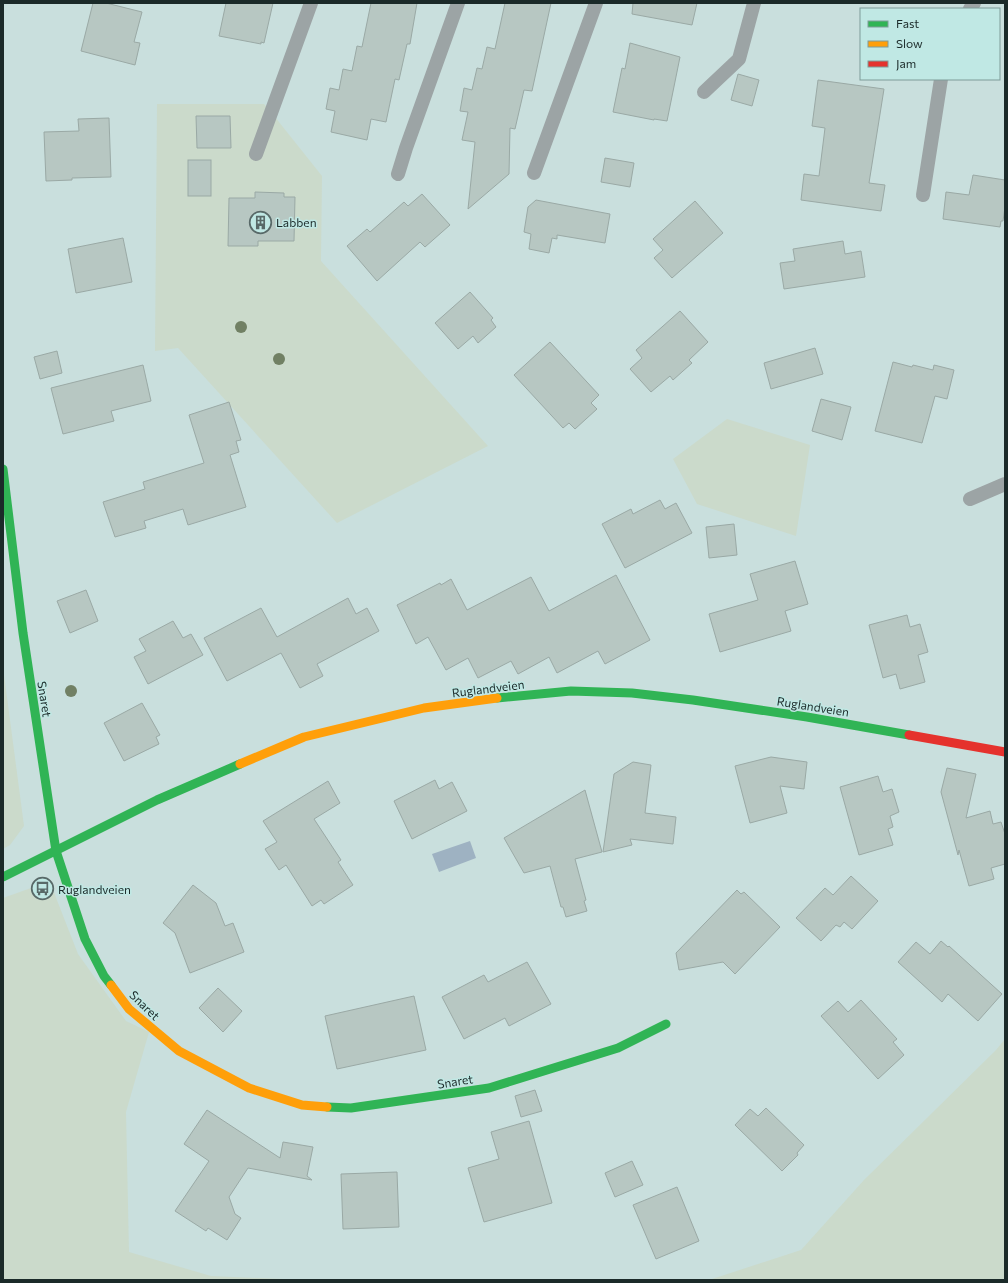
<svg xmlns="http://www.w3.org/2000/svg" width="1008" height="1283" viewBox="0 0 1008 1283" font-family="Commissioner,sans-serif">
	<rect width="100%" height="100%" fill="#c9dfdd"/>
	<g fill="#cbdacb">
		<polygon points="157,104 264,104 271,112 322,176 321,261 488,446 337,523 178,348 155,351"/>
		<polygon points="727,419 810,445 796,536 697,504 673,459"/>
		<polygon points="3,667 24,826 10,845 3,849"/>
		<polygon points="31,888 53,890 78,954 126,1021 149,1032 126,1112 129,1252 211,1276 307,1280 3,1280 3,898"/>
		<polygon points="1005,1039 1005,1280 709,1280 801,1250 864,1180 996,1050"/>
	</g>
	<polygon fill="#9eb2c2" points="470,841 476,858 439,872 432,854"/>
	<g fill="#b7c7c2" stroke="#9aa9a5">
		<polygon points="93,3 106,3 142,12 134,42 140,43 135,65 81,51"/>
		<polygon points="226,3 273,3 264,43 261,42 261,44 219,36"/>
		<polygon points="371,3 417,3 410,44 407,44 399,80 395,79 386,122 371,119 367,140 331,132 335,111 326,109 330,88 339,90 343,69 352,71 357,46 362,47"/>
		<polygon points="505,3 551,3 532,91 524,90 515,129 510,128 509,174 468,209 475,142 462,140 468,112 460,111 464,88 472,90 477,68 482,69 487,47 495,49"/>
		<polygon points="633,3 697,3 692,25 632,14"/>
		<polygon points="630,43 680,57 667,121 654,119 654,120 613,112 622,68 625,69"/>
		<polygon points="738,74 759,80 752,106 731,100"/>
		<polygon points="818,80 884,89 869,183 885,185 881,211 801,200 804,174 819,176 825,128 812,126"/>
		<polygon points="196,116 230,116 231,148 197,148"/>
		<polygon points="109,118 111,177 72,178 72,180 46,181 44,132 79,131 78,119"/>
		<polygon points="605,158 634,163 630,187 601,182"/>
		<rect x="188" y="160" width="23" height="36"/>
		<polygon points="973,175 1005,180 1005,207 1003,221 1001,221 1000,227 943,219 946,192 969,195"/>
		<polygon points="255,192 284,193 284,197 295,197 294,241 258,241 258,246 228,246 229,198 255,198"/>
		<polygon points="422,194 450,225 425,247 420,242 377,281 347,246 367,229 370,232 404,202 408,206"/>
		<polygon points="536,200 610,214 605,243 557,235 557,239 552,238 549,253 529,249 531,234 524,232 528,207"/>
		<polygon points="695,201 723,233 672,278 654,258 663,250 653,239"/>
		<polygon points="123,238 132,282 76,293 68,249"/>
		<polygon points="843,241 845,254 861,251 865,277 784,289 780,263 795,261 793,249"/>
		<polygon points="470,292 493,318 491,320 496,327 478,343 473,336 458,349 435,323"/>
		<polygon points="680,311 708,342 689,360 692,363 673,380 670,376 651,392 630,369 642,358 636,350"/>
		<polygon points="550,342 599,395 591,403 597,409 575,429 569,423 563,428 514,375"/>
		<polygon points="815,348 823,374 771,389 764,363"/>
		<polygon points="57,351 62,373 40,379 34,357"/>
		<polygon points="893,362 912,367 913,365 933,370 934,365 954,370 947,399 935,396 922,443 875,431"/>
		<polygon points="143,365 151,401 111,411 114,421 63,434 51,388"/>
		<polygon points="821,399 851,407 842,440 812,431"/>
		<polygon points="229,402 241,440 236,441 239,452 230,455 246,507 188,525 183,509 144,521 146,528 115,537 103,502 145,489 143,482 204,463 189,415"/>
		<polygon points="660,500 665,509 676,503 692,533 625,568 602,524 631,509 633,514"/>
		<polygon points="734,524 737,555 709,558 706,527"/>
		<polygon points="795,561 808,604 785,611 791,631 720,652 709,614 758,600 750,574"/>
		<polygon points="616,575 650,640 605,664 598,651 557,673 549,657 518,674 511,661 478,678 468,658 446,670 428,637 416,644 397,605 440,583 441,585 451,579 467,610 531,577 549,611"/>
		<polygon points="86,590 98,621 70,633 57,601"/>
		<polygon points="348,598 356,614 367,608 379,631 317,664 323,676 300,688 281,653 227,681 204,638 261,608 277,637"/>
		<polygon points="907,615 910,627 920,624 928,652 918,655 925,682 900,689 896,674 883,678 869,625"/>
		<polygon points="173,621 183,638 191,634 203,655 148,684 134,657 146,651 139,639"/>
		<polygon points="142,703 160,735 156,737 159,744 124,761 104,723"/>
		<polygon points="771,757 807,762 804,789 780,786 787,813 750,823 735,766"/>
		<polygon points="633,762 651,765 645,813 676,817 673,844 630,839 632,845 603,852 614,774"/>
		<polygon points="947,768 976,774 966,818 990,811 993,824 1001,822 1005,834 1005,864 991,868 994,879 969,886 959,850 958,855 941,792"/>
		<polygon points="878,776 883,792 892,789 899,812 890,816 893,827 888,829 893,845 859,855 840,787"/>
		<polygon points="435,780 439,789 452,782 467,811 412,839 394,801"/>
		<polygon points="328,781 340,803 314,819 341,860 338,862 353,885 324,904 321,900 312,906 286,865 279,870 265,849 277,842 263,821"/>
		<polygon points="585,790 602,852 575,859 586,900 584,901 587,911 566,917 563,907 561,907 550,866 524,873 504,838"/>
		<polygon points="851,876 878,901 852,929 844,922 840,927 836,925 821,941 796,918 825,888 833,895"/>
		<polygon points="193,885 216,903 225,926 233,923 244,952 190,973 175,933 163,923"/>
		<polygon points="737,890 741,894 744,892 780,927 735,974 723,962 679,970 676,953"/>
		<polygon points="941,941 948,947 949,946 1002,994 978,1021 948,994 942,1002 898,962 916,942 930,954"/>
		<polygon points="527,962 551,1004 509,1026 505,1018 464,1039 442,997 484,975 488,982"/>
		<polygon points="218,988 242,1011 223,1032 199,1008"/>
		<polygon points="414,996 426,1050 337,1069 325,1016"/>
		<polygon points="861,1000 897,1039 893,1042 904,1055 878,1079 821,1016 838,1001 848,1012"/>
		<polygon points="535,1090 542,1111 521,1117 515,1096"/>
		<polygon points="766,1108 804,1145 797,1153 798,1155 782,1171 735,1125 750,1109 758,1116"/>
		<polygon points="207,1110 280,1158 283,1142 313,1147 307,1176 312,1180 248,1168 229,1197 235,1214 241,1218 227,1240 208,1228 206,1231 175,1211 209,1161 184,1144"/>
		<polygon points="529,1121 552,1203 484,1222 468,1168 499,1159 491,1132"/>
		<polygon points="632,1161 643,1185 615,1197 605,1173"/>
		<polygon points="397,1172 399,1227 343,1229 341,1174"/>
		<polygon points="677,1187 699,1241 656,1259 633,1205"/>
	</g>
	<g fill="none" stroke-linecap="round" stroke-linejoin="round">
		<g stroke="#9ca4a5" stroke-width="14">
			<polyline points="970,9 974,3"/>
			<polyline points="704,92 739,59 754,3"/>
			<polyline points="256,154 311,3"/>
			<polyline points="534,173 596,3"/>
			<polyline points="398,174 406,148 458,3"/>
			<polyline points="923,195 941,79"/>
			<polyline points="970,499 1005,484"/>
		</g>
		<g stroke="#30b455" stroke-width="9">
			<polyline points="3,469 23,633 56,851 85,939 104,976 111,985"/>
			<polyline points="497,698 571,691 632,693 693,700 807,717 909,735"/>
			<polyline points="3,877 157,800 240,764"/>
			<polyline points="327,1107 351,1108 489,1088 618,1048 666,1024"/>
		</g>
		<g stroke="#ff9f0a" stroke-width="9">
			<polyline points="240,764 304,737 424,708 497,698"/>
			<polyline points="111,985 129,1009 179,1051 249,1088 302,1105 327,1107"/>
		</g>
		<polyline stroke="#e5322d" stroke-width="9" points="909,735 1005,752"/>
	</g>
	<g fill="#718064">
		<circle cx="241" cy="327" r="6"/>
		<circle cx="279" cy="359" r="6"/>
		<circle cx="71" cy="691" r="6"/>
	</g>
	<defs>
		<symbol id="building-ring" viewBox="-11 -11 22 22"><circle r="9.5" fill="#c0e8e4" stroke="#586968" stroke-width="1.5"/><path d="M-4-6H4V6H1V3H-1V6H-4ZM-2.5-4.3h1.7v1.8h-1.7ZM.8-4.3h1.7v1.8H.8ZM-2.5-1h1.7V.8h-1.7ZM.8-1h1.7V.8H.8Z" fill="#586968"/></symbol>
		<symbol id="bus-ring" viewBox="-11 -11 22 22"><circle r="9.5" fill="#c0e8e4" stroke="#586968" stroke-width="1.5"/><path d="M-5-6H5V4H4V6H2V4H-2V6H-4V4H-5ZM-3.5-4V0h7V-4ZM-3.5 1.2v1.5H-2V1.2ZM2 1.2v1.5H3.5V1.2Z" fill="#586968"/></symbol>
	</defs>
	<g fill-rule="evenodd">
		<use href="#building-ring" x="248" y="210" width="25" height="25"/>
		<use href="#bus-ring" x="30" y="876" width="25" height="25"/>
	</g>
	<g text-anchor="middle" dominant-baseline="central" stroke-width="3" stroke-linejoin="round" paint-order="stroke">
		<g font-size="12" fill="#1b2a29" stroke="#c0e8e4" text-anchor="start">
			<text x="276" y="222">Labben</text>
			<text x="58" y="889">Ruglandveien</text>
		</g>
		<g font-size="12" fill="#1b2a29" stroke="#c0e8e4">
			<text transform="translate(488 688) rotate(-7)">Ruglandveien</text>
			<text transform="translate(45 699) rotate(81)">Snaret</text>
			<text transform="translate(813 706) rotate(9)">Ruglandveien</text>
			<text transform="translate(145 1005) rotate(44)">Snaret</text>
			<text transform="translate(455 1081) rotate(-9)">Snaret</text>
		</g>
	</g>
	<rect width="1008" height="1283" fill="none" stroke="#1b2a29" stroke-width="8"/>
	<rect x="860" y="8" width="140" height="72" fill="#c0e8e4" stroke="#7e9c99"/>
	<rect x="868" y="21" width="20" height="6" fill="#30b455" stroke="#7e9c99"/>
	<text x="896" y="28" font-size="12" fill="#1b2a29">Fast</text>
	<rect x="868" y="41" width="20" height="6" fill="#ff9f0a" stroke="#7e9c99"/>
	<text x="896" y="48" font-size="12" fill="#1b2a29">Slow</text>
	<rect x="868" y="61" width="20" height="6" fill="#e5322d" stroke="#7e9c99"/>
	<text x="896" y="68" font-size="12" fill="#1b2a29">Jam</text>
</svg>
